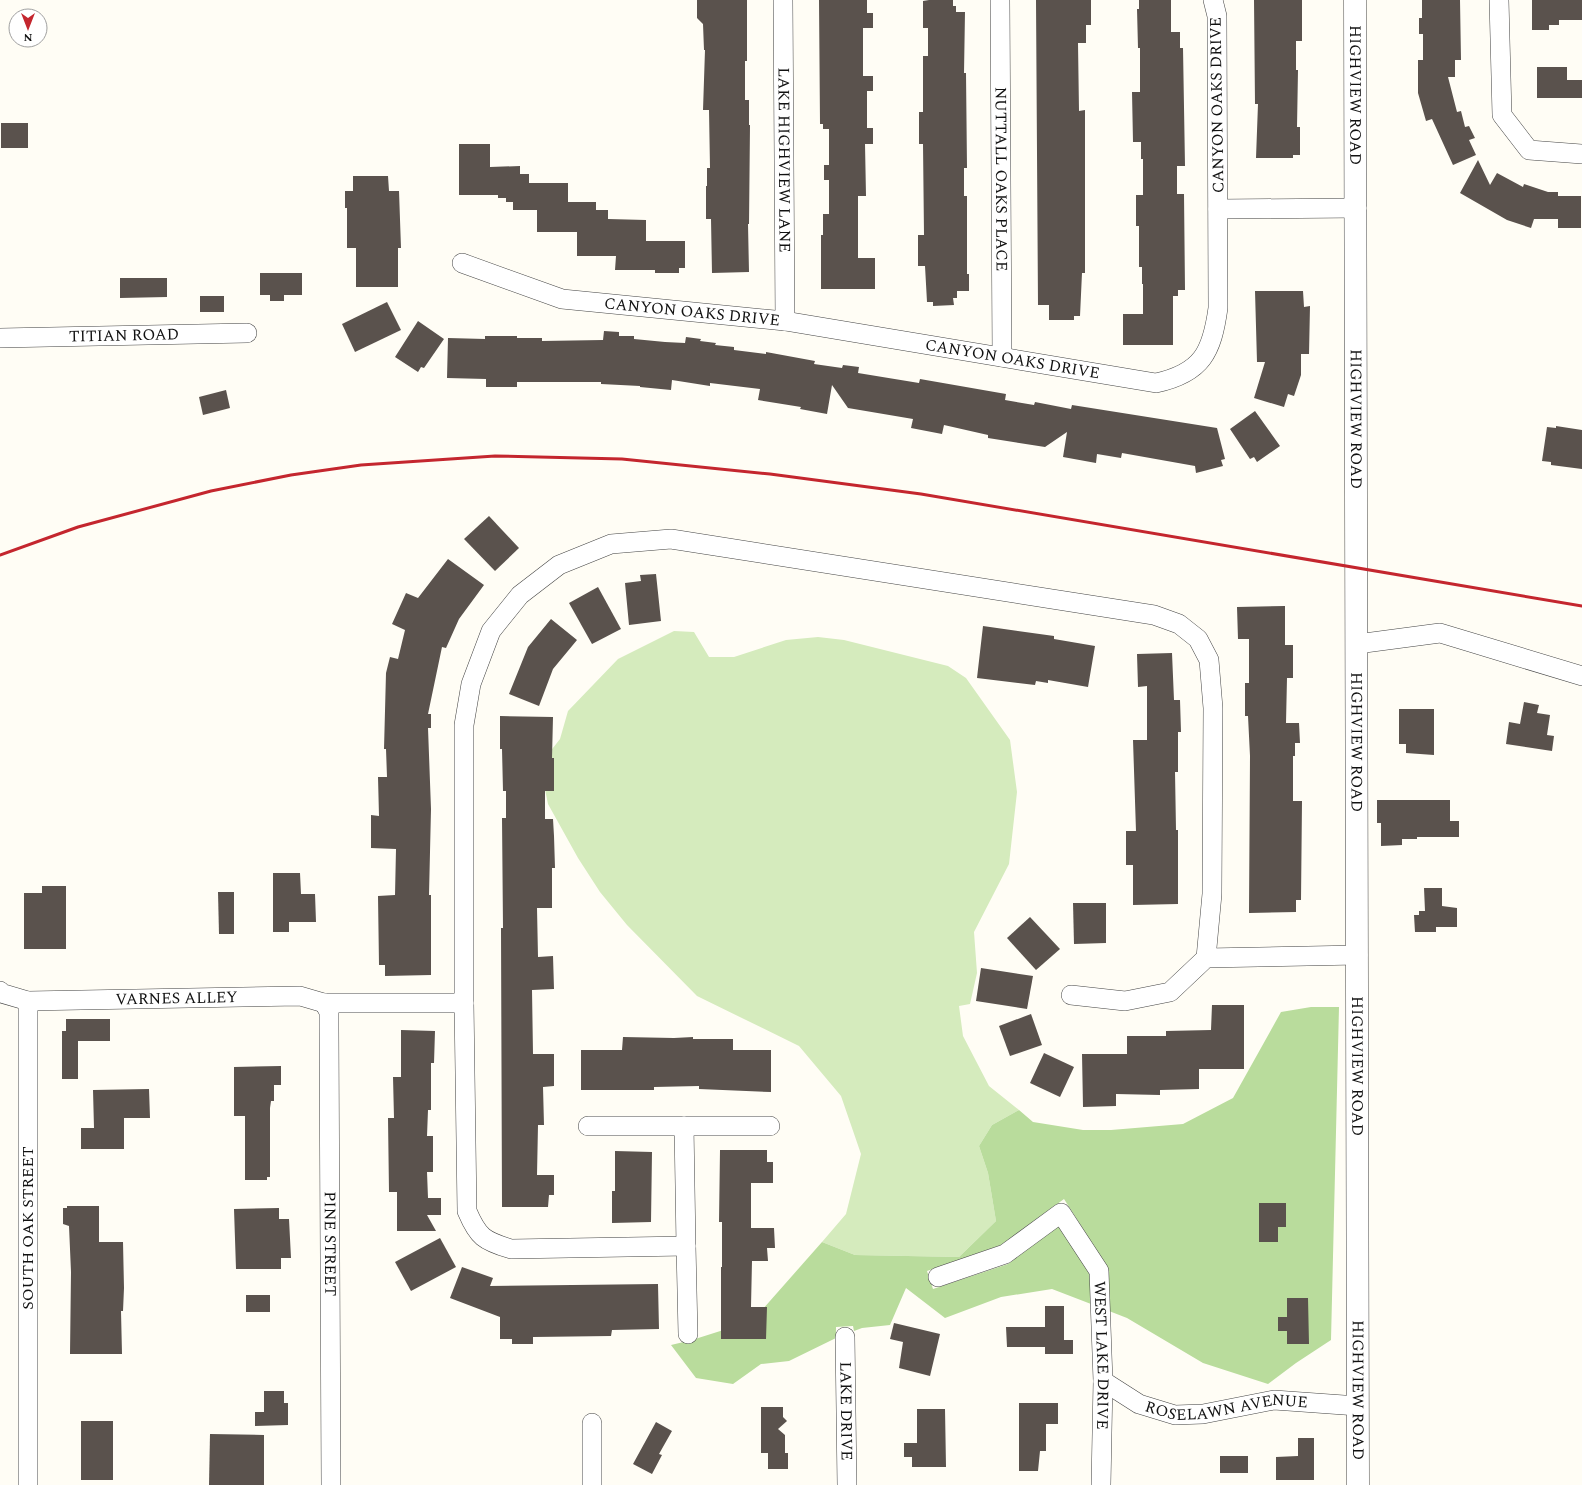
<svg xmlns="http://www.w3.org/2000/svg" width="1582" height="1485" viewBox="0 0 1582 1485" font-family="Spectral,serif">
	<rect width="100%" height="100%" fill="#fffdf5"/>
	<polygon fill="#d5ebbd" points="674,631 694,632 709,657 734,657 786,640 818,637 844,640 948,666 966,678 1010,740 1017,792 1009,864 974,932 977,973 970,1004 959,1006 963,1036 989,1086 1019,1110 992,1125 979,1146 988,1173 996,1221 959,1257 855,1255 822,1242 846,1214 861,1154 841,1096 799,1046 697,996 627,925 600,892 578,858 548,804 541,770 549,753 560,739 568,711 618,659"/>
	<polygon fill="#b9dc9c" points="1311,1007 1339,1007 1331,1340 1296,1363 1268,1384 1203,1363 1127,1318 1109,1311 1106,1265 1064,1199 1001,1245 927,1271 933,1289 1008,1264 1059,1226 1090,1274 1091,1304 1052,1289 1001,1297 945,1318 906,1288 890,1325 862,1328 854,1331 853,1326 836,1327 836,1338 789,1361 761,1364 733,1384 696,1378 671,1345 692,1340 736,1326 762,1310 822,1242 855,1255 959,1257 996,1221 988,1173 979,1146 992,1125 1019,1110 1033,1122 1083,1130 1111,1130 1183,1124 1233,1098 1281,1012"/>
	<g fill="#5a524d">
		<polygon points="697,0 747,0 747,61 745,61 745,100 749,100 749,125 750,125 749,224 748,224 749,272 712,273 711,219 706,219 706,186 707,186 707,168 710,168 709,110 703,110 705,50 704,50 703,24 697,18"/>
		<polygon points="819,0 867,0 867,13 873,13 873,28 863,28 863,76 873,76 873,91 867,91 867,128 873,128 873,144 865,144 866,196 858,196 858,258 875,258 875,289 821,289 821,235 823,235 823,214 829,214 829,180 824,180 824,165 829,165 829,129 823,129 823,124 820,124"/>
		<polygon points="929,0 953,0 953,6 956,6 956,12 965,12 964,73 966,73 967,168 964,168 964,196 967,196 967,274 969,274 969,291 957,291 957,298 953,298 954,305 933,306 933,302 927,302 925,266 918,266 918,235 924,235 923,144 919,144 919,112 923,112 923,56 928,56 928,28 923,28 923,1"/>
		<polygon points="1036,0 1091,0 1091,25 1086,25 1086,43 1078,43 1079,111 1085,110 1085,273 1082,273 1080,316 1074,316 1074,320 1049,320 1049,305 1038,305"/>
		<polygon points="1139,0 1171,0 1171,32 1180,32 1180,48 1183,48 1185,166 1177,166 1177,194 1184,194 1185,290 1178,290 1178,296 1173,296 1173,345 1123,345 1123,314 1143,314 1143,284 1142,284 1142,267 1139,267 1139,226 1136,226 1136,195 1143,195 1143,159 1141,159 1141,142 1133,142 1132,92 1140,92 1140,48 1138,48 1137,9 1139,9"/>
		<polygon points="1254,0 1302,0 1302,41 1296,41 1296,70 1298,70 1297,127 1300,127 1300,155 1293,155 1293,158 1256,158 1258,104 1255,104"/>
		<polygon points="1422,0 1460,0 1461,60 1455,60 1455,77 1448,77 1457,112 1461,111 1465,127 1469,126 1475,138 1469,140 1476,155 1453,165 1432,119 1426,121 1418,93 1418,60 1423,60 1423,34 1419,34 1419,18 1422,18"/>
		<polygon points="1532,0 1582,0 1582,20 1559,20 1559,25 1549,25 1549,30 1532,30"/>
		<polygon points="1537,67 1567,67 1567,80 1582,80 1582,98 1537,98"/>
		<rect x="1" y="123" width="27" height="25"/>
		<polygon points="459,144 490,144 490,167 520,166 520,174 529,174 529,183 568,183 568,202 596,202 596,210 608,210 608,219 646,220 646,241 685,241 685,268 679,268 679,273 655,273 655,270 615,270 616,256 577,256 577,232 537,232 537,210 513,210 513,202 506,202 506,198 498,198 498,195 459,195"/>
		<polygon points="1478,160 1490,185 1497,173 1523,187 1524,184 1548,192 1558,192 1558,196 1581,196 1581,228 1558,228 1558,219 1534,219 1531,228 1507,220 1460,193"/>
		<polygon points="353,176 388,176 389,191 399,191 401,248 398,248 398,287 356,287 356,248 347,248 347,208 345,208 345,191 353,191"/>
		<polygon points="260,273 302,273 302,295 284,295 284,301 270,301 270,295 260,295"/>
		<polygon points="120,278 167,278 167,297 120,298"/>
		<polygon points="1255,291 1303,291 1304,307 1310,306 1309,354 1301,354 1301,375 1294,396 1288,394 1284,407 1254,398 1265,362 1257,362"/>
		<rect x="200" y="296" width="24" height="16"/>
		<polygon points="387,302 401,330 355,352 342,324"/>
		<polygon points="418,321 444,339 424,368 421,367 418,372 395,357"/>
		<polygon points="604,331 619,332 619,336 634,336 634,339 665,342 685,343 686,337 701,339 700,341 716,343 715,345 734,347 734,350 766,354 766,352 815,361 814,364 842,368 843,365 859,367 858,373 919,383 920,379 1006,394 1005,400 1034,405 1035,402 1071,409 1072,405 1217,428 1225,459 1221,460 1223,466 1196,473 1195,466 1122,453 1121,458 1097,454 1096,463 1063,457 1067,432 1045,447 988,438 988,435 944,425 942,434 911,428 913,419 848,408 832,385 827,414 800,409 801,407 758,400 760,389 710,383 710,386 672,380 671,390 640,387 640,386 601,384 601,382 517,382 517,387 486,387 486,379 447,378 448,338 485,339 485,336 517,336 517,338 542,338 542,341 603,340"/>
		<polygon points="226,390 230,408 203,415 199,397"/>
		<polygon points="1255,411 1280,446 1257,462 1254,457 1250,459 1230,429"/>
		<polygon points="1556,426 1582,430 1582,469 1551,465 1551,462 1542,461 1547,427 1556,428"/>
		<polygon points="489,516 519,548 495,571 464,539"/>
		<polygon points="448,559 484,585 459,619 446,648 442,647 428,714 431,714 431,728 428,728 431,809 429,895 431,895 431,975 385,976 385,965 379,965 378,896 395,895 396,849 371,848 371,815 379,816 378,777 387,777 386,749 384,749 386,673 390,657 398,659 405,630 392,624 406,593 418,598"/>
		<polygon points="656,574 661,621 629,625 625,583 641,581 640,575"/>
		<polygon points="598,587 621,629 592,644 569,603"/>
		<polygon points="1285,606 1285,645 1293,645 1293,678 1287,678 1286,723 1299,723 1300,743 1295,743 1295,756 1293,756 1293,801 1302,801 1301,900 1296,900 1296,912 1249,913 1250,756 1248,716 1245,716 1245,683 1249,683 1249,639 1238,639 1237,607"/>
		<polygon points="551,619 577,640 553,669 539,706 509,694 528,647"/>
		<polygon points="983,626 1054,636 1054,639 1095,646 1088,687 1048,680 1048,683 1036,681 1035,685 977,678"/>
		<polygon points="1172,653 1174,700 1180,700 1181,732 1178,732 1178,772 1175,772 1176,830 1178,830 1178,904 1133,905 1133,865 1126,865 1126,831 1136,831 1133,740 1147,740 1147,686 1138,687 1137,654"/>
		<polygon points="1524,702 1539,705 1537,713 1550,715 1547,735 1554,736 1552,751 1506,744 1509,722 1520,724"/>
		<polygon points="1399,709 1434,709 1434,755 1406,753 1406,744 1399,744"/>
		<polygon points="500,716 553,717 552,758 554,758 554,791 545,791 545,819 553,819 554,836 555,868 552,868 552,908 537,908 538,957 553,956 554,989 532,990 533,1054 554,1054 554,1086 543,1087 544,1125 538,1125 537,1175 554,1175 554,1195 549,1195 548,1207 502,1207 501,928 503,928 502,818 506,818 506,791 503,791 502,749 500,749"/>
		<polygon points="1377,800 1450,800 1450,821 1459,821 1459,837 1417,837 1417,839 1402,839 1402,845 1381,846 1381,823 1377,823"/>
		<polygon points="273,873 300,873 301,894 315,894 316,922 289,922 289,932 273,932"/>
		<polygon points="42,886 66,886 66,949 24,949 24,893 42,893"/>
		<polygon points="1424,888 1442,888 1442,906 1457,908 1457,927 1436,927 1436,932 1415,932 1414,915 1419,915 1419,911 1425,911"/>
		<polygon points="218,892 234,892 234,934 219,934"/>
		<polygon points="1073,903 1106,903 1106,943 1074,944"/>
		<polygon points="1030,917 1060,949 1036,970 1007,938"/>
		<polygon points="981,968 1033,976 1027,1009 976,1001"/>
		<polygon points="1212,1005 1244,1005 1244,1069 1199,1069 1199,1089 1160,1090 1160,1095 1116,1094 1116,1106 1083,1107 1082,1054 1127,1054 1127,1036 1166,1036 1166,1031 1211,1030"/>
		<polygon points="1031,1014 1042,1045 1010,1056 999,1026"/>
		<polygon points="66,1019 110,1019 110,1041 78,1041 78,1079 62,1079 62,1031 66,1031"/>
		<polygon points="401,1030 435,1031 434,1063 431,1063 431,1110 428,1110 427,1136 433,1136 433,1172 427,1172 428,1198 441,1198 441,1215 427,1215 436,1231 397,1231 397,1192 389,1192 388,1118 394,1118 393,1077 401,1077"/>
		<polygon points="623,1037 674,1038 693,1037 693,1039 733,1039 733,1050 771,1050 771,1092 699,1089 699,1086 654,1087 654,1090 581,1090 581,1050 622,1050"/>
		<polygon points="1044,1053 1074,1067 1060,1097 1030,1083"/>
		<polygon points="281,1066 281,1085 274,1085 274,1101 271,1101 270,1108 270,1177 267,1177 267,1180 245,1180 245,1116 234,1116 234,1067"/>
		<polygon points="149,1089 150,1118 124,1118 124,1149 81,1149 81,1128 94,1128 93,1090"/>
		<polygon points="720,1150 767,1150 767,1162 773,1162 773,1183 751,1183 751,1228 774,1228 775,1248 767,1248 768,1261 752,1261 751,1307 767,1307 766,1339 721,1339 721,1267 722,1267 722,1222 719,1222"/>
		<polygon points="615,1151 652,1152 651,1222 612,1223 612,1191 615,1191"/>
		<polygon points="1259,1203 1286,1203 1286,1227 1278,1227 1278,1242 1259,1242"/>
		<polygon points="67,1206 99,1206 99,1242 123,1242 124,1288 123,1311 121,1311 122,1354 70,1354 71,1272 69,1226 63,1224 63,1208 67,1208"/>
		<polygon points="279,1208 279,1219 289,1219 291,1258 281,1258 281,1269 236,1269 234,1209"/>
		<polygon points="440,1238 456,1267 411,1291 395,1262"/>
		<polygon points="462,1267 493,1278 490,1286 658,1284 659,1329 612,1330 611,1336 533,1337 533,1344 512,1344 512,1339 500,1339 500,1317 450,1298"/>
		<rect x="246" y="1295" width="24" height="17"/>
		<polygon points="1287,1298 1308,1298 1309,1344 1287,1344 1287,1331 1278,1331 1278,1317 1287,1317"/>
		<polygon points="1045,1306 1064,1306 1064,1340 1073,1340 1073,1354 1045,1354 1045,1347 1007,1347 1006,1327 1045,1327"/>
		<polygon points="894,1323 940,1334 930,1376 899,1368 903,1342 890,1339"/>
		<polygon points="264,1391 284,1391 284,1403 288,1403 288,1425 255,1426 255,1412 264,1412"/>
		<polygon points="1019,1403 1058,1403 1058,1424 1046,1424 1046,1451 1040,1451 1038,1471 1019,1471"/>
		<polygon points="761,1407 783,1407 783,1417 787,1421 778,1429 785,1435 785,1453 788,1453 788,1469 768,1469 768,1453 761,1453"/>
		<polygon points="917,1409 945,1409 946,1467 912,1467 912,1457 904,1457 904,1443 917,1443"/>
		<rect x="81" y="1421" width="32" height="59"/>
		<polygon points="656,1422 672,1431 659,1454 662,1455 652,1474 633,1464"/>
		<polygon points="210,1434 264,1435 264,1485 209,1485"/>
		<polygon points="1298,1438 1314,1438 1314,1480 1276,1480 1276,1457 1298,1456"/>
		<rect x="1220" y="1456" width="28" height="17"/>
	</g>
	<g fill="none" stroke-linecap="round" stroke-linejoin="round">
		<defs>
			<g id="minor">
				<path id="s1" d="M783 0 785 321"/>
				<path id="s2" d="M1000 0 1002 357"/>
				<polyline points="1499,0 1502,115 1529,150 1582,154"/>
				<polyline points="1218,209 1357,208"/>
				<path id="s3" d="M462 263 562 299 785 321 1156 383C1202 373 1212 352 1218 308L1217 16 1213 0"/>
				<path id="s4" d="M0 338 247 333"/>
				<polyline points="1357,644 1440,633 1582,676"/>
				<path id="s5" d="M0 991 1 993 28 1001 300 996 324 1003H464"/>
				<polyline points="1071,995 1125,1001 1170,992 1206,958 1358,955"/>
				<path id="s6" d="M324 1003 329 1012V1028L331 1485"/>
				<path d="M588 1126H684L686 1246 511 1249C484 1241 478 1237 467 1211L464 1003V725L471 684 491 631 520 595 559 565 611 544 671 539 1154 615 1179 624 1198 639 1209 660 1213 708 1212 894 1206 958"/>
				<polyline points="684,1126 770,1126"/>
				<polyline points="686,1246 688,1334"/>
				<path id="s7" d="M938 1277 1005 1254 1061 1213 1099 1271 1103 1381 1101 1485"/>
				<path id="s8" d="M845 1337 847 1485"/>
				<path id="s9" d="M1103 1381 1139 1404 1175 1415 1203 1414 1274 1400 1358 1406"/>
				<polyline points="592,1423 592,1485"/>
				<polyline points="28,1485 28,1001"/>
			</g>
			<g id="tertiary">
				<path id="s10" d="M1355 0 1358 1485"/>
			</g>
		</defs>
		<use href="#minor" stroke="#444" stroke-width="20"/>
		<use href="#tertiary" stroke="#444" stroke-width="23"/>
		<use href="#minor" stroke="#fff" stroke-width="19"/>
		<use href="#tertiary" stroke="#fff" stroke-width="22"/>
		<polyline stroke="#c4262e" stroke-width="3" points="0,555 78,527 211,491 291,475 361,465 495,456 622,459 770,474 921,494 1582,606"/>
	</g>
	<g text-anchor="middle" dominant-baseline="central" stroke-width="4" stroke-linejoin="round" paint-order="stroke">
		<g font-size="16" fill="#111" stroke="#fff">
			<text stroke="none"><textPath href="#s10" startOffset="95">HIGHVIEW ROAD</textPath></text>
			<text transform="translate(1217 105) rotate(-91)">CANYON OAKS DRIVE</text>
			<text stroke="none"><textPath href="#s1" startOffset="160">LAKE HIGHVIEW LANE</textPath></text>
			<text stroke="none"><textPath href="#s2" startOffset="179">NUTTALL OAKS PLACE</textPath></text>
			<text stroke="none"><textPath href="#s3" startOffset="237">CANYON OAKS DRIVE</textPath></text>
			<text stroke="none"><textPath href="#s4" startOffset="124">TITIAN ROAD</textPath></text>
			<text stroke="none"><textPath href="#s3" startOffset="561">CANYON OAKS DRIVE</textPath></text>
			<text stroke="none"><textPath href="#s10" startOffset="419">HIGHVIEW ROAD</textPath></text>
			<text stroke="none"><textPath href="#s10" startOffset="742">HIGHVIEW ROAD</textPath></text>
			<text stroke="none"><textPath href="#s5" startOffset="179">VARNES ALLEY</textPath></text>
			<text stroke="none"><textPath href="#s10" startOffset="1066">HIGHVIEW ROAD</textPath></text>
			<text transform="translate(28 1228) rotate(-90)">SOUTH OAK STREET</text>
			<text stroke="none"><textPath href="#s6" startOffset="242">PINE STREET</textPath></text>
			<text stroke="none"><textPath href="#s7" startOffset="294">WEST LAKE DRIVE</textPath></text>
			<text stroke="none"><textPath href="#s10" startOffset="1390">HIGHVIEW ROAD</textPath></text>
			<text stroke="none"><textPath href="#s9" startOffset="132">ROSELAWN AVENUE</textPath></text>
			<text stroke="none"><textPath href="#s8" startOffset="74">LAKE DRIVE</textPath></text>
		</g>
	</g>
	<g transform="translate(28 28) rotate(180)"><circle r="19" fill="#ffffff" stroke="#a0a0a0"/>
	<path d="M0-3L7 15L0 10L-7 15Z" fill="#c4262e"/>
	<text y="-6" font-size="11" font-weight="bold" text-anchor="middle" fill="#111111">N</text>
	</g>
</svg>
